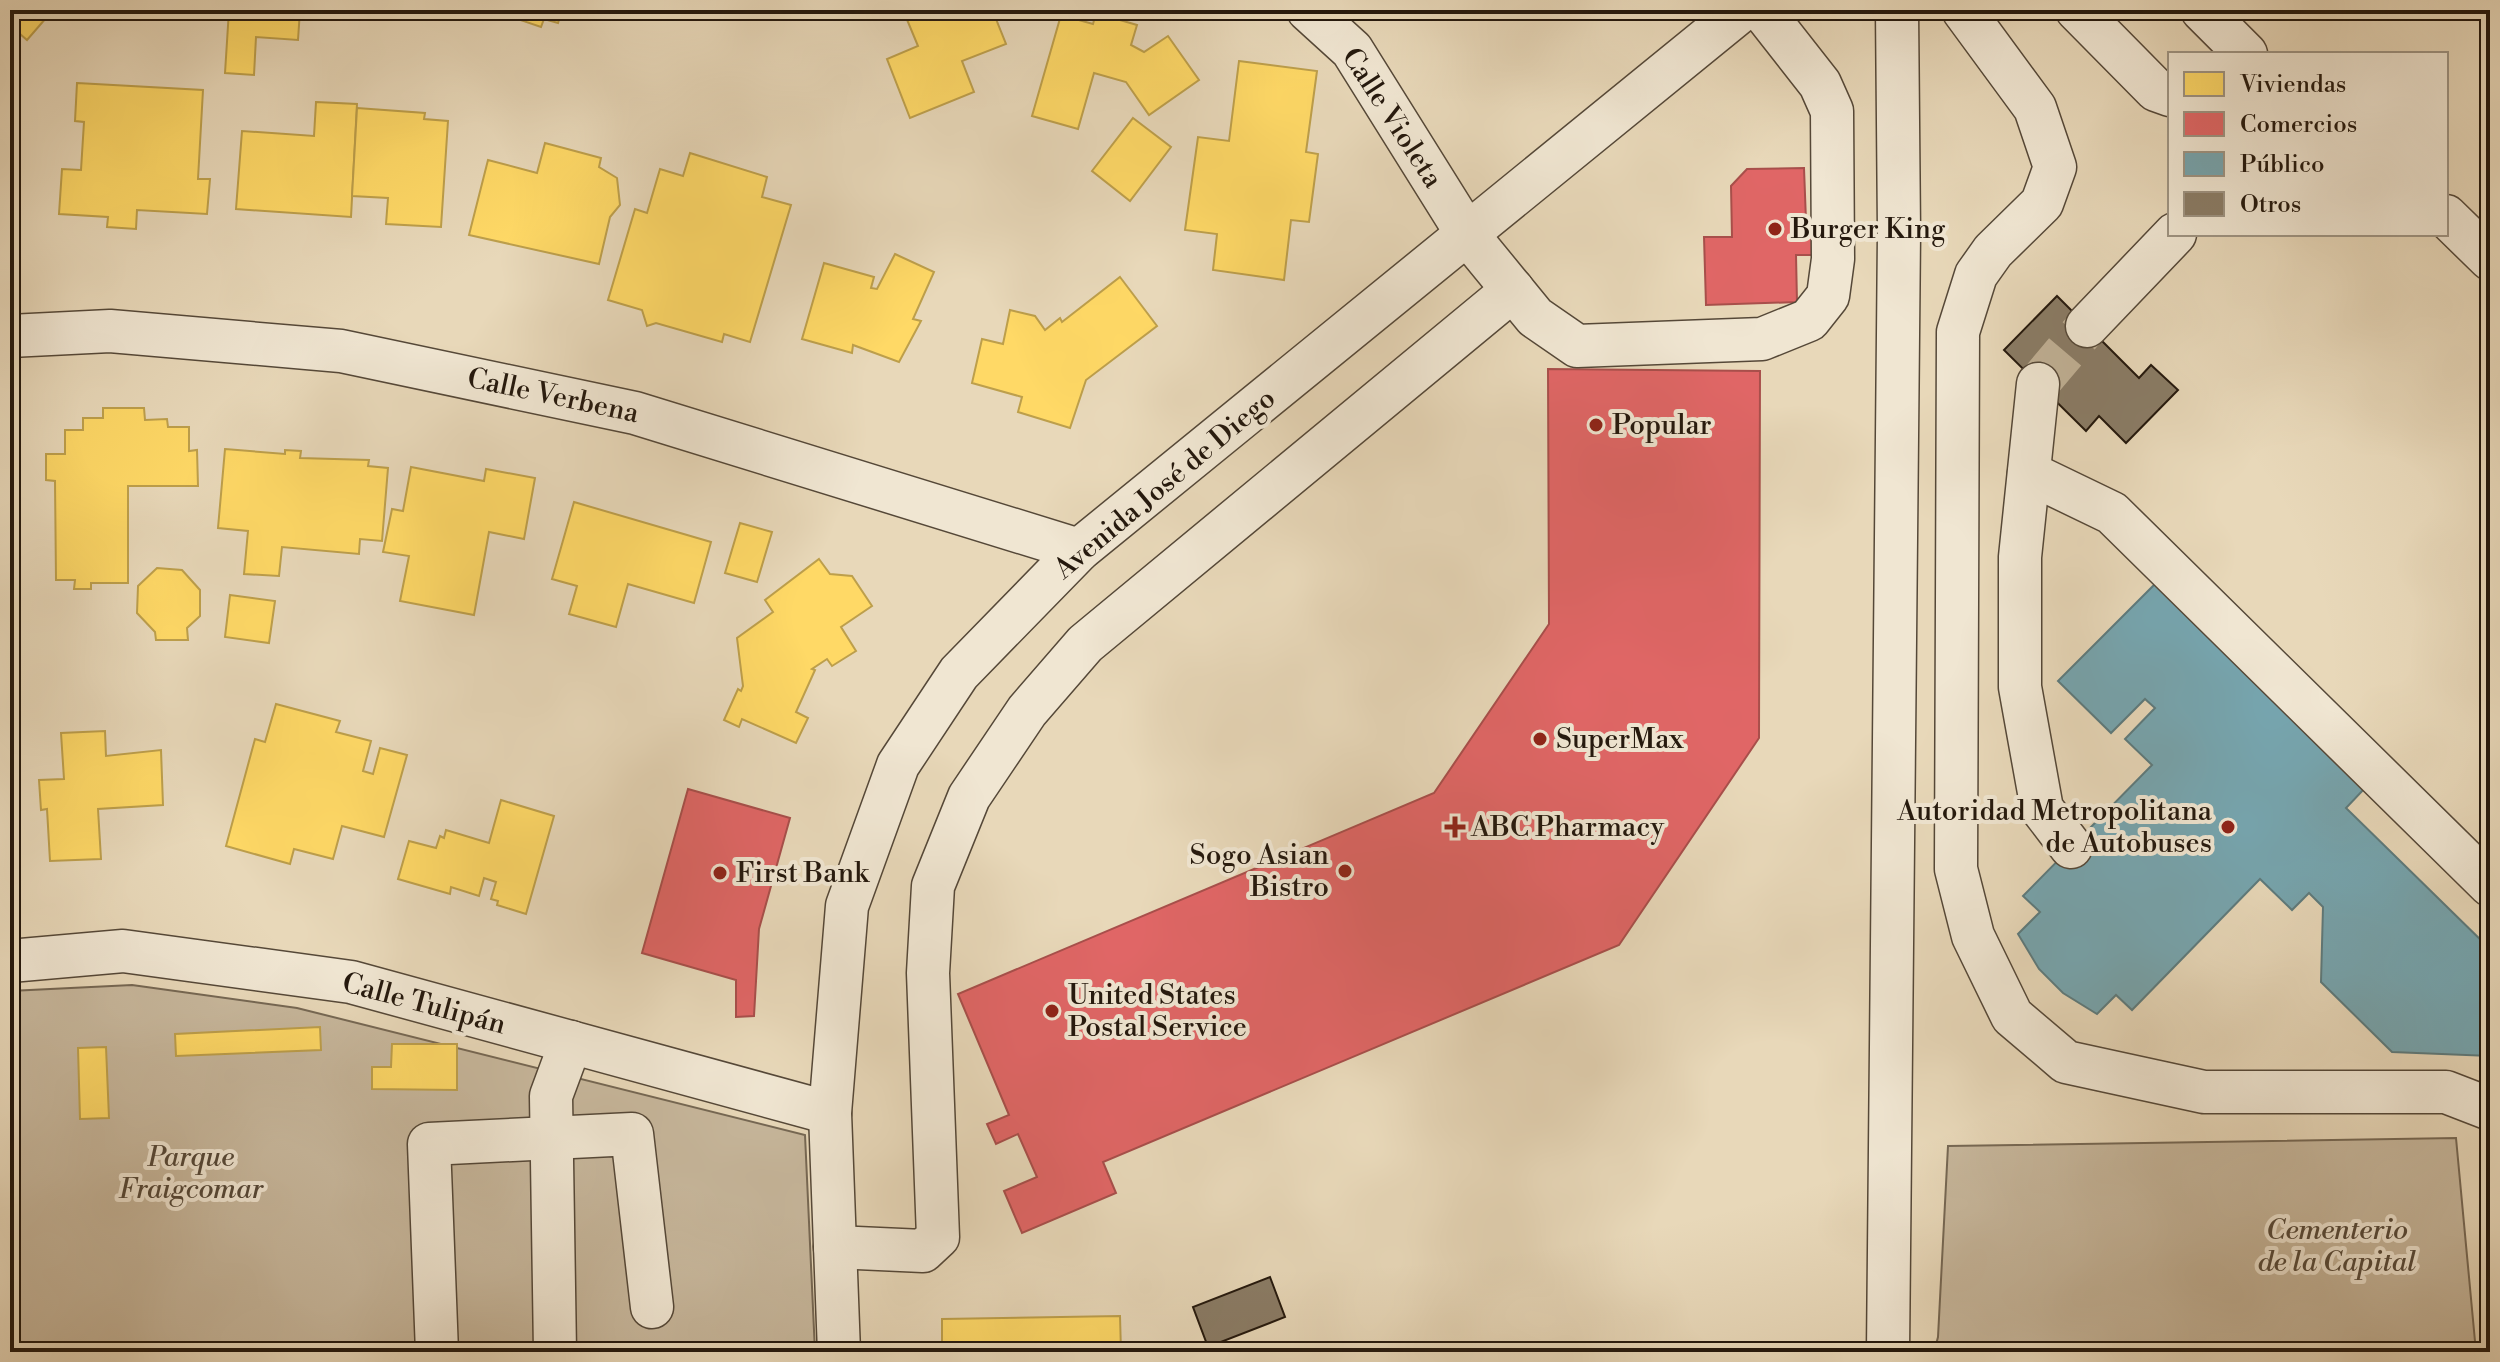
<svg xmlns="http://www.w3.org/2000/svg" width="2500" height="1362" viewBox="0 0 2500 1362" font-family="'Libre Bodoni',serif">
	<rect width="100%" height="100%" fill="#e8d8b9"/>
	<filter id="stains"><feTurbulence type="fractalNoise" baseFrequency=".0025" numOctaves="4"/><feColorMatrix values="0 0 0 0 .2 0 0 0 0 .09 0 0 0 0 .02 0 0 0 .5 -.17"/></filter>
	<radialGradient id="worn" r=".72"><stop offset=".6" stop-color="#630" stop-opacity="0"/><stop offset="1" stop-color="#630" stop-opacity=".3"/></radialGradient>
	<g fill="#c7b79c" stroke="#766854" stroke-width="2">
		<polygon points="132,985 297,1008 805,1135 815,1352 10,1352 10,991"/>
		<polygon points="2456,1138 2476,1352 1934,1352 1938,1337 1948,1146"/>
	</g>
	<g fill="#ffd966" stroke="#bd9f4b" stroke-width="2">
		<polygon points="10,10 53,10 27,40 12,27 10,30"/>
		<polygon points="229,10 300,10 298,40 256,37 254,75 225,73"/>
		<polygon points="508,10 562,10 558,23 544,19 541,27 506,15"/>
		<polygon points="903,10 998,10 994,14 1006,44 962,61 974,92 910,118 887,59 918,46"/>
		<polygon points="1096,13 1137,25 1131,45 1144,52 1168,36 1199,80 1149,115 1126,82 1094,73 1078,129 1032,116 1061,15 1093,24"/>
		<polygon points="1239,61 1317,71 1306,152 1318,154 1309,222 1291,220 1284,280 1213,270 1217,234 1185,230 1198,137 1229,141"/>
		<polygon points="77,83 203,90 198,179 210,179 207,214 137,210 136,229 107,227 108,217 59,214 62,169 81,170 84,122 75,121"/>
		<polygon points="316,102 357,104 351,217 236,209 242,131 314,136"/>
		<polygon points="357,108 425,113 424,119 448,121 441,227 386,224 388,198 352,196"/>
		<polygon points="1133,118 1171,147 1130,201 1092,171"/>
		<polygon points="545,143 601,158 599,167 617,178 620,205 610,217 599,264 469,235 488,160 537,173"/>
		<polygon points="690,153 767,177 762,197 791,205 750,342 724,334 722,342 656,323 647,326 642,310 608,300 635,209 647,213 660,169 683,176"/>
		<polygon points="895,254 934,272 913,319 921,321 899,362 853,345 852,353 802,339 824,263 874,277 871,288 877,289"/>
		<polygon points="1120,277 1157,326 1086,380 1070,428 1018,412 1022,397 972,383 982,339 1003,344 1010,310 1035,316 1045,330 1060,318 1062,322"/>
		<polygon points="103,408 144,408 145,420 167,419 168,427 189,427 189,451 197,450 198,486 128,486 128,583 91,583 91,589 74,589 75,580 56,580 55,481 46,480 46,454 65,454 65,430 83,430 83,418 103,418"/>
		<polygon points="20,413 20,453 10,454 10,414"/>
		<polygon points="225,449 285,454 285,450 301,451 300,458 369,460 368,466 388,468 382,541 360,539 359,554 282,547 279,576 244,574 248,531 218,528"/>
		<polygon points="411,467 484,481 486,469 535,478 524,539 489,532 474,615 400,601 409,556 383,552 392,509 403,511"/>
		<polygon points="574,502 711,542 694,603 628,584 616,627 569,614 577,586 552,579"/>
		<polygon points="740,523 772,532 757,582 725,573"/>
		<polygon points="819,559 830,574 852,576 872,606 841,627 856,651 832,666 827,659 812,669 815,670 796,712 808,718 796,743 742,719 739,727 724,720 738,689 741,691 743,686 737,638 773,612 765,600"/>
		<polygon points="157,568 182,570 200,590 200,616 187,628 188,640 156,640 155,632 137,613 138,586"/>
		<polygon points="230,595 275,601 269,643 225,637"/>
		<polygon points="276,704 340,721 336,732 371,741 363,771 373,774 380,748 407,755 384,837 342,826 333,859 294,849 290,864 226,846 255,739 265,742"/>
		<polygon points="105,731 106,756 161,750 163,805 98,809 101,859 50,861 47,809 41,810 39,780 64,779 61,733"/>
		<polygon points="501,800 554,816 526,914 497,905 498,901 491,899 496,882 484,878 479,896 451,887 450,894 398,879 409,841 436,848 440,836 444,838 446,830 489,843"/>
		<polygon points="320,1027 321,1050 176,1056 175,1034"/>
		<polygon points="392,1044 457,1044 457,1090 372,1089 372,1067 391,1067"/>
		<polygon points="106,1047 109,1118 80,1119 78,1048"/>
		<polygon points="1120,1316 1121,1352 942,1352 942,1319"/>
	</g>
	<g fill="#e06666" stroke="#a84f4b" stroke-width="2">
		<polygon points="1804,168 1806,221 1817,221 1818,255 1796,255 1797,302 1706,305 1704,237 1732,237 1731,186 1747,169"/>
		<polygon points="1548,369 1760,371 1759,738 1619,945 1103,1162 1116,1193 1022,1233 1004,1191 1037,1177 1018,1134 996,1144 987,1124 1009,1115 958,994 1434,793 1549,624"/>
		<polygon points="688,789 790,818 759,929 754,1016 736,1017 736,980 642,953"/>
	</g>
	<polygon fill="#76a5af" stroke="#5d7b7e" stroke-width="2" points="2156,583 2365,788 2346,808 2490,949 2490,1056 2392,1052 2321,982 2323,907 2309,893 2292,910 2260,879 2132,1010 2116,995 2097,1014 2063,993 2039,969 2018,934 2040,912 2023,896 2152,765 2125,739 2155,708 2145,699 2111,733 2058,681"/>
	<g fill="#8a7c66" stroke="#24180d" stroke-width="2">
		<polygon points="2057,296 2139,378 2151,365 2178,390 2126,443 2099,416 2086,431 2004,350"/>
		<polygon points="1270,1277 1285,1317 1208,1347 1193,1307"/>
	</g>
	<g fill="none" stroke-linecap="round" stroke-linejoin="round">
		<polyline stroke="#c1b297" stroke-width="42" stroke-dasharray="42 21" stroke-linecap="butt" points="2038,384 2087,326"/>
		<defs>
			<g id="minor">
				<polyline points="1308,10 1352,50 1467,234 1535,317 1577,346 1762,339 1809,320 1828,296 1833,259 1832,111 1820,84 1762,10"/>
				<polyline points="1963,10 2035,108 2055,167 2042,203 1993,251 1976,275 1958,332 1956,869 1973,936 2012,1016 2066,1062 2204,1092 2446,1092 2490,1109"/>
				<polyline points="2077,10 2156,90 2170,95"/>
				<polyline points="2202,10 2246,54"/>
				<polyline points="2446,216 2490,259"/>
				<polyline points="2087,326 2175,234"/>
				<polyline points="10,336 110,331 341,351 635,413 1079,550"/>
				<polyline points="2038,384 2020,557 2020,687 2042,809 2071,847"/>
				<polyline points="2029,473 2112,513 2490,885"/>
				<polyline points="10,961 123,951 351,982 830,1113"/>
				<polyline points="835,1247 923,1251 938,1237 928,973 933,886 969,797 1027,711 1085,644 1513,290"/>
				<polyline points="437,1352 429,1144 632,1134 652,1307"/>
				<polyline points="555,1352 551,1096 571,1042"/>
				<polyline points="839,1352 830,1113 847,906 898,765 959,673 1079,550 1742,10"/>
				<polyline points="1888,1352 1899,233 1897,10"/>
			</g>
		</defs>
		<use href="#minor" stroke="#554838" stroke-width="45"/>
		<use href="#minor" stroke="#f0e6d2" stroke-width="42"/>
	</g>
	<g fill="#8f2418" stroke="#f0e6d2" stroke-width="3">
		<circle cx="1775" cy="229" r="8"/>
		<circle cx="1596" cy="425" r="8"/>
		<circle cx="1540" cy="739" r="8"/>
		<path d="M1451 815h8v8h8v8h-8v8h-8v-8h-8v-8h8z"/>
		<circle cx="2228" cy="827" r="8"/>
		<circle cx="1345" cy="871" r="8"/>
		<circle cx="720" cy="873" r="8"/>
		<circle cx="1052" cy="1011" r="8"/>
	</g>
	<g text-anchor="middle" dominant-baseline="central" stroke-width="8" stroke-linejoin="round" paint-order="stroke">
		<g font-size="28" fill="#24180d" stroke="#f0e6d2">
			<text transform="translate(1392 118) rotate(57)">Calle Violeta</text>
			<text transform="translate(553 396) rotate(12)">Calle Verbena</text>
			<text transform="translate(1165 484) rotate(-40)">Avenida José de Diego</text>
			<text transform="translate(424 1004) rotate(15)">Calle Tulipán</text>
		</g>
		<g font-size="28" fill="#24180d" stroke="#f0e6d2" text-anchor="start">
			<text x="1791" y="229">Burger King</text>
			<text x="1612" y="425">Popular</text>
			<text x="1556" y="739">SuperMax</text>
			<text x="2212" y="811" text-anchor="end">Autoridad Metropolitana<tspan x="2212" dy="32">de Autobuses</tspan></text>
			<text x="1471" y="827">ABC Pharmacy</text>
			<text x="1329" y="855" text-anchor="end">Sogo Asian<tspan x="1329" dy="32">Bistro</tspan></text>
			<text x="736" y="873">First Bank</text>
			<text x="1068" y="995">United States<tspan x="1068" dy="32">Postal Service</tspan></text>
		</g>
		<g font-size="28" font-style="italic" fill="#554838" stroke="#f0e6d2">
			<text x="191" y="1157">Parque<tspan x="191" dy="32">Fraigcomar</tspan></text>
			<text x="2337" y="1230">Cementerio<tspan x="2337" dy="32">de la Capital</tspan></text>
		</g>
	</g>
	<rect width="2500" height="1362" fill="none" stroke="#e8d8b9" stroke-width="40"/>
	<rect x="12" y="12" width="2476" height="1338" fill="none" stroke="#24180d" stroke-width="4"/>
	<rect x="20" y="20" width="2460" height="1322" fill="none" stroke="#24180d" stroke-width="2"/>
	<rect x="2168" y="52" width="280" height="184" fill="#f0e6d2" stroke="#9e9483" stroke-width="2"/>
	<rect x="2184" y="72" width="40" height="24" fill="#ffd966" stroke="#9e9483" stroke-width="2"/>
	<text x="2240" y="92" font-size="24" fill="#24180d">Viviendas</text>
	<rect x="2184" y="112" width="40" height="24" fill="#e06666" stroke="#9e9483" stroke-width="2"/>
	<text x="2240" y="132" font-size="24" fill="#24180d">Comercios</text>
	<rect x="2184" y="152" width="40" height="24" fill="#76a5af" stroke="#9e9483" stroke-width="2"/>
	<text x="2240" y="172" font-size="24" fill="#24180d">Público</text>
	<rect x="2184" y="192" width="40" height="24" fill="#8a7c66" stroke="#9e9483" stroke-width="2"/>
	<text x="2240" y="212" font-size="24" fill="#24180d">Otros</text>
	<rect width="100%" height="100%" filter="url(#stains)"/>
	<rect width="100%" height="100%" fill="url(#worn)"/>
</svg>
